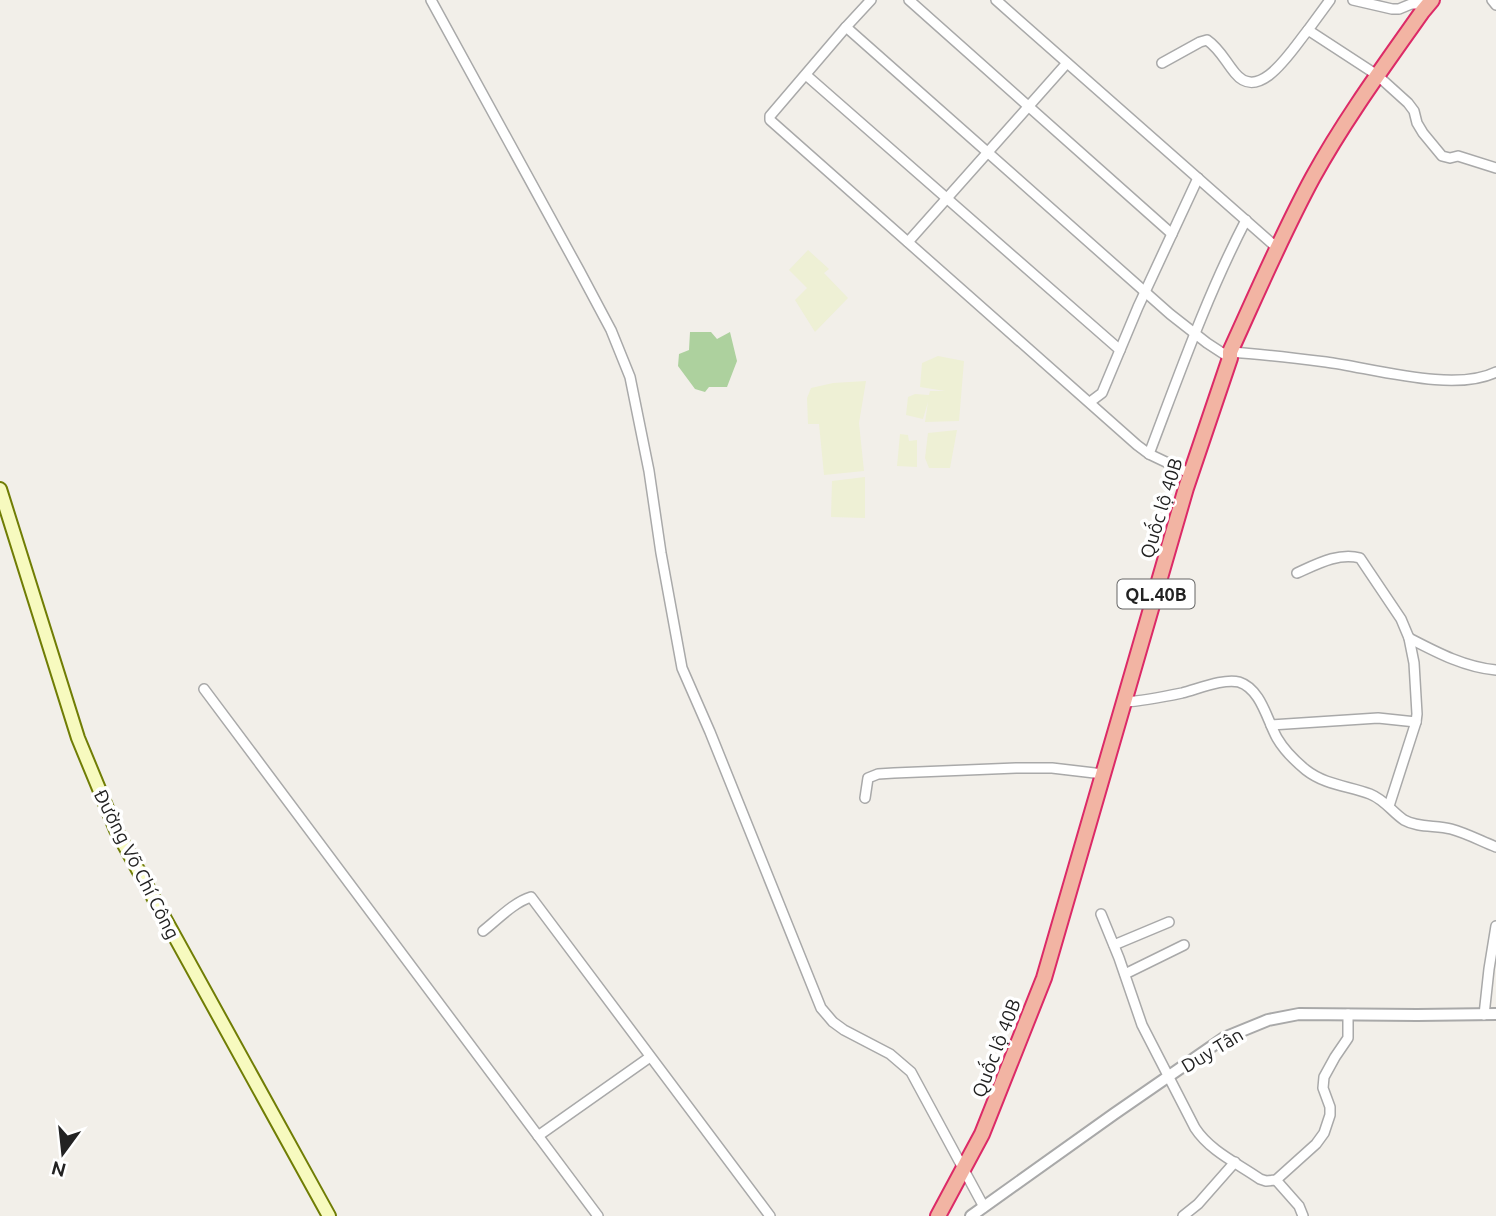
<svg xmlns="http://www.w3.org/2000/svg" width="1496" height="1216" viewBox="0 0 1496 1216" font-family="Ubuntu,sans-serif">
	<rect width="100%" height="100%" fill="#f2efe9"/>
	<g fill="#eef0d5">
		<polygon points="808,250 829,269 824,273 848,298 815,332 795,300 807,288 789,270"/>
		<polygon points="938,356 964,361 959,421 925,422 928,402 923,419 906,415 908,397 915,394 929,395 930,391 945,391 920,387 922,363"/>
		<polygon points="866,381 859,423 864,471 824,475 819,424 808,424 807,398 811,388 833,383"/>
		<polygon points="957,430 950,468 929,468 925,458 928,433"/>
		<polygon points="900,434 908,435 909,441 917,440 917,467 897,466"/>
		<polygon points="865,477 865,518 831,517 832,481"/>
	</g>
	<polygon fill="#add19e" points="690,332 711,332 717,339 730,332 737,361 727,387 709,387 705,392 695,389 678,366 679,354 689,350"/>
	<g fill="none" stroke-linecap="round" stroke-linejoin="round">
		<defs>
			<g id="minor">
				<polyline points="431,0 579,270 611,330 630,377 649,471 661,553 682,668 710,732 821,1008 833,1022 844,1030 890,1054 911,1072 984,1207"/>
				<polyline points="871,0 846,27 770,116 770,120 1137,445 1149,454 1191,474"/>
				<polyline points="909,0 1172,234"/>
				<polyline points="996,0 1277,248"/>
				<polyline points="1330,0 1308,30 1377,75 1408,103 1414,111 1417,123 1423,133 1442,156 1450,158 1458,156 1496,168"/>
				<polyline points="1353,0 1392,9 1399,9 1411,4 1429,4"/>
				<polyline points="1492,0 1496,5"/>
				<polyline points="846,27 1170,314 1207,343 1230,358"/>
				<path d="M1162 63 1200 42 1207 40C1220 49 1225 61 1235 73 1260 104 1293 48 1308 30"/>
				<polyline points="806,75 1120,350"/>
				<polyline points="908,242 1067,63"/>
				<path d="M1230 352C1262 354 1294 358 1326 362 1372 368 1454 393 1496 372"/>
				<polyline points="1090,402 1102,393 1138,307 1198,178"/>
				<path d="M1149 454C1179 375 1207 295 1246 220"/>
				<path d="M1297 573C1317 564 1339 552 1360 558L1401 619 1409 638 1414 663 1417 714 1416 722 1389 806"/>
				<path d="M1409 638C1436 652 1464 667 1496 670"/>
				<polyline points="204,689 598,1216"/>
				<path d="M1124 702C1144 701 1163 697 1182 693 1198 689 1224 678 1239 682 1261 689 1267 720 1277 738 1284 750 1295 761 1306 770 1325 785 1349 786 1370 794 1385 800 1392 812 1404 820 1418 828 1437 825 1451 829 1466 833 1481 841 1496 847"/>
				<polyline points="1271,725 1378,718 1416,722"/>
				<polyline points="865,798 868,778 878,774 894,773 1016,768 1052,768 1103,774"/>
				<path d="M1101 914 1119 958 1142 1025 1195 1128C1210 1151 1237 1163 1260 1179L1266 1181 1276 1180 1316 1144 1324 1133 1330 1115V1107L1323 1088 1324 1077 1335 1057 1348 1038V1014"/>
				<path d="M483 931C497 920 514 902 531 897L770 1216"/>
				<polyline points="1114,945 1169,922"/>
				<polyline points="1125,974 1184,945"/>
				<polyline points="1484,1015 1489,969 1496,926"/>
				<polyline points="538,1136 650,1057"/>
				<polyline points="1276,1180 1299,1206 1303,1216"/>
				<polyline points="1183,1216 1198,1204 1235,1162"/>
			</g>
			<polyline id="tertiary" points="971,1216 1114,1114 1224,1038 1268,1020 1299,1014 1417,1015 1496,1014"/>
			<polyline id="secondary" points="0,489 78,738 116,830 329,1216"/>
			<path id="trunk" d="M938 1216 982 1134 1044 978 1186 488 1230 358V352C1257 293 1282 234 1313 177 1345 119 1384 66 1422 12L1432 0"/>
		</defs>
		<use href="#minor" stroke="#a9a9a9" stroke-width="12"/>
		<use href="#tertiary" stroke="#a9a9a9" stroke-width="14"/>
		<use href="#secondary" stroke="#707d05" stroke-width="16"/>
		<use href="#trunk" stroke="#dc2a67" stroke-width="18"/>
		<use href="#minor" stroke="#fff" stroke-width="9"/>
		<use href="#tertiary" stroke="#fff" stroke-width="10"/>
		<use href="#secondary" stroke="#f7fabf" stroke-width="12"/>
		<use href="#trunk" stroke="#f2b4a3" stroke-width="14"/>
	</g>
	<g text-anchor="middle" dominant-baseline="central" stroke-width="7" stroke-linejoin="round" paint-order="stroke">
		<rect fill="#fff" stroke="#646464" stroke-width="2" x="1117.5" y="579.5" width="77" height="29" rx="5"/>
		<g font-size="18" font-weight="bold" fill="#222">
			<text x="1156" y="594">QL.40B</text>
		</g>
		<g font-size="19" fill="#222" stroke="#fff">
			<text transform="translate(1161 508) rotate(-73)">Quốc lộ 40B</text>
			<text transform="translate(137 864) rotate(63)">Đường Võ Chí Công</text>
			<text transform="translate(996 1048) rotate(-69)">Quốc lộ 40B</text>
			<text transform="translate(1212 1050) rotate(-31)">Duy Tân</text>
		</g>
	</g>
	<g transform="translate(63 1153) rotate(195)" stroke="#ffffff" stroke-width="5" paint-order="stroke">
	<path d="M0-5L12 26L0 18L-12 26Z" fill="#222222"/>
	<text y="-10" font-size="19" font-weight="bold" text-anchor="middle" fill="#222222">N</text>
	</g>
</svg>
